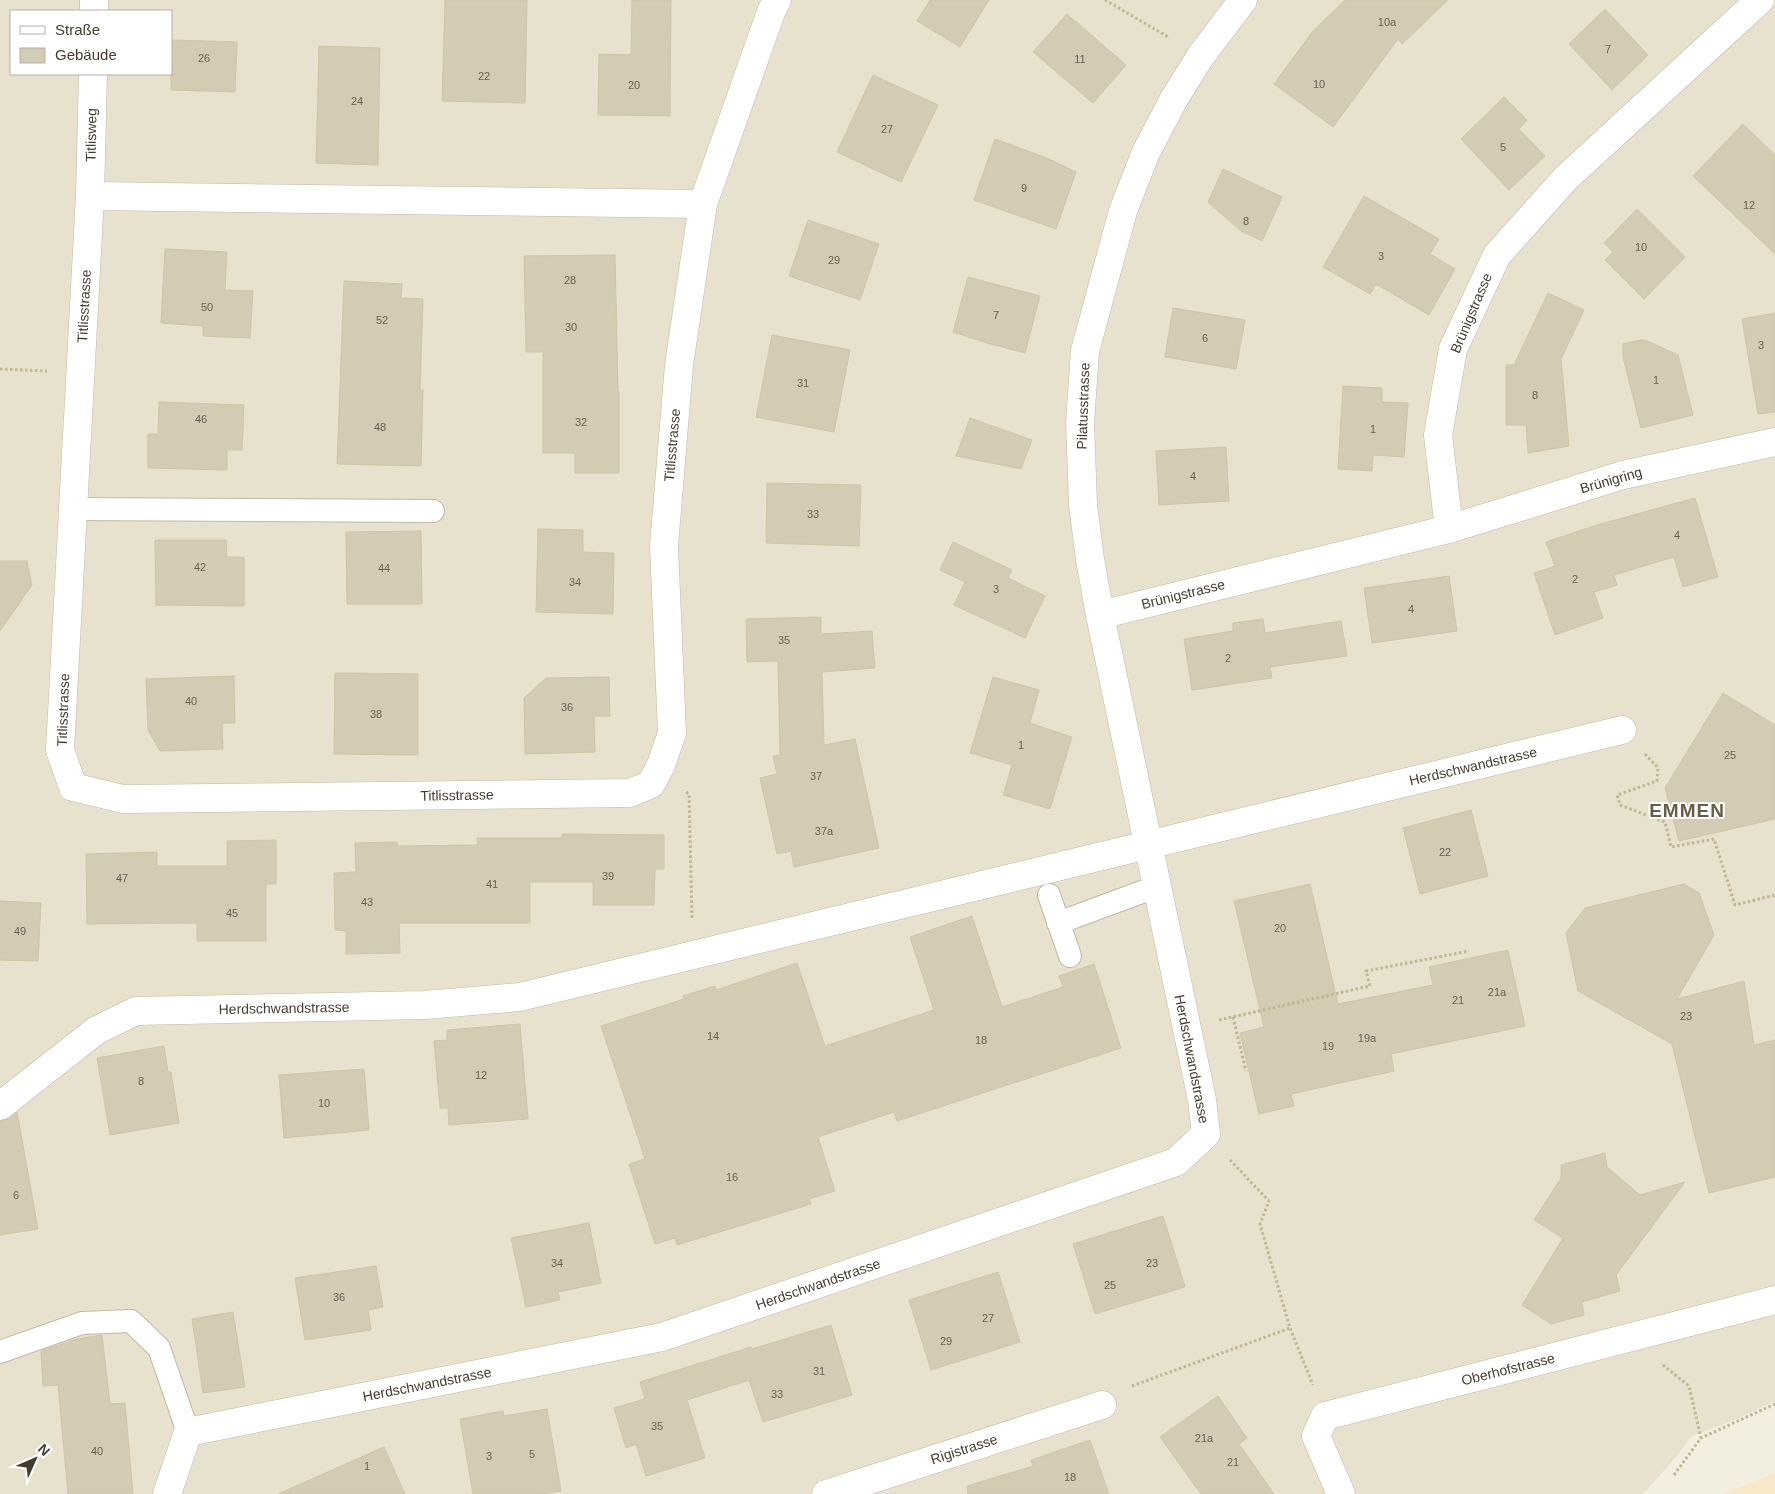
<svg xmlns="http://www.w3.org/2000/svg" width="1775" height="1494" viewBox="0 0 1775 1494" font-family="Arial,sans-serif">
	<rect width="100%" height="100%" fill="#f3efe0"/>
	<path fill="#e7e1ce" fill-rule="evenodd" d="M0 0H1775V1401L1735 1420 1692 1436 1670 1464 1643 1494H0ZM11 11H171V74H11Z"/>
	<polygon fill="#f8e8c7" points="1775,1473 1775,1494 1722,1494"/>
	<g fill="#d4cbb5" stroke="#d1c4a7">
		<polygon points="445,0 527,0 525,103 442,101"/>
		<polygon points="632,0 671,0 670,116 598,115 599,54 631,55"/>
		<polygon points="930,0 989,0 960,47 917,21"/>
		<polygon points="1345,0 1448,0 1402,44 1398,39 1333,127 1274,84 1313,31"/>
		<polygon points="1605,9 1648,55 1612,90 1569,44"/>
		<polygon points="1067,14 1126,65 1093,103 1033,52"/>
		<polygon points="171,40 237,42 235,92 171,90"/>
		<polygon points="319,46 380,48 378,165 316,163"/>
		<polygon points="873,75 938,105 901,182 837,152"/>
		<polygon points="1504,97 1527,120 1519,129 1545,156 1509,190 1461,139"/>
		<polygon points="1743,124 1775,155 1775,254 1693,176"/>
		<polygon points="995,139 1047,158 1076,172 1056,229 974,200"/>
		<polygon points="1223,169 1282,197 1262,241 1241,231 1208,202"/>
		<polygon points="1364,196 1439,239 1430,254 1455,269 1429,315 1376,284 1370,294 1323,267"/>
		<polygon points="1637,209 1685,257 1644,299 1605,260 1613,252 1604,243"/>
		<polygon points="808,220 879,244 860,300 789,276"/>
		<polygon points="165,249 227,252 225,290 253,291 250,338 203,336 203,326 161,323"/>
		<polygon points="615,255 618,391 619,391 619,473 575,473 575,453 543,453 543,352 526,352 524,256"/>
		<polygon points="968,277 1040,296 1025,353 987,343 953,332"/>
		<polygon points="344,281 402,284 401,298 423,299 420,390 423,390 421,466 337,464"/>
		<polygon points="1548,293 1584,310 1561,359 1569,446 1528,453 1526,425 1506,425 1506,365 1514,365"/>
		<polygon points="1173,308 1245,320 1236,369 1165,357"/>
		<polygon points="1775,313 1775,412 1758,414 1742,319"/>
		<polygon points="772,335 850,350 834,432 756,417"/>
		<polygon points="1640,340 1645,340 1678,355 1693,415 1641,428 1623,357 1623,344"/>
		<polygon points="1343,386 1382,388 1382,402 1408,403 1404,457 1373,455 1372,471 1338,469"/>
		<polygon points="159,402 244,405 242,450 227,450 227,470 148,468 148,434 158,434"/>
		<polygon points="970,418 1032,440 1021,469 956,456"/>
		<polygon points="1226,447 1229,501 1159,505 1156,451"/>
		<polygon points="767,483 861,485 859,546 766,543"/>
		<polygon points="1695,498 1718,577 1683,587 1674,557 1614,575 1617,585 1594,592 1603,618 1555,635 1534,573 1555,566 1546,542 1597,525"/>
		<polygon points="538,529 583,530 583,552 614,553 613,614 536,612"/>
		<polygon points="421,531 422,604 347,604 346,532"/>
		<polygon points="155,540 226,540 227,557 244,557 244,606 156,605"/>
		<polygon points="953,542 1012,570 1008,578 1045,596 1025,638 954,605 965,582 940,570"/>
		<polygon points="0,561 27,561 32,585 0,631"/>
		<polygon points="1449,576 1457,631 1372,643 1364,588"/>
		<polygon points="821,617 821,634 872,631 875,668 822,672 824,745 855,739 879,848 794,867 791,851 777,854 760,778 777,774 773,756 780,755 778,661 747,662 746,619"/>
		<polygon points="1263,619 1265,633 1341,621 1347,656 1270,667 1272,678 1192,690 1184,639 1233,631 1233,623"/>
		<polygon points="335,673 418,674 418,755 334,754"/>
		<polygon points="234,676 235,723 222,723 223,749 160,751 148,730 146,679"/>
		<polygon points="609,677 610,716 594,716 595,752 525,754 524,698 546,678"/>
		<polygon points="993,677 1039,690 1030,723 1072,737 1050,809 1003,795 1012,765 970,753"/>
		<polygon points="1723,693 1775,725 1775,819 1679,841 1665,788"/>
		<polygon points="1471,810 1488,876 1420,894 1403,828"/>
		<polygon points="562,834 664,835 664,869 655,869 654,905 593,905 593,882 530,882 530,923 399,923 400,953 346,954 346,931 335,930 334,873 356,872 355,843 397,842 398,846 478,845 477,838 562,838"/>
		<polygon points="276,840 276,884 266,884 266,941 197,941 197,923 87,924 86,854 157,852 157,866 227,866 227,841"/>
		<polygon points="1310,884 1338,1004 1433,985 1429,967 1508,950 1525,1026 1391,1054 1394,1071 1291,1094 1294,1106 1259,1114 1240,1033 1264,1027 1234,901"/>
		<polygon points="1684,884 1699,893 1714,935 1677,999 1744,981 1754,1045 1775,1040 1775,1177 1709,1193 1672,1044 1578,991 1566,933 1585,908"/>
		<polygon points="0,901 41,903 38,961 0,960"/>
		<polygon points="972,916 1002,1007 1063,987 1059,976 1094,964 1121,1048 897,1121 894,1112 818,1137 835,1191 809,1199 811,1204 677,1245 675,1238 655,1244 629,1164 645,1159 601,1026 684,999 683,996 715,986 716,990 797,963 825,1046 934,1010 910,937"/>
		<polygon points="520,1024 528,1119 449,1125 448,1108 440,1108 434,1041 447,1040 447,1030"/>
		<polygon points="164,1046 168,1072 171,1072 179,1123 110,1135 97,1058"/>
		<polygon points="364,1069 369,1130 284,1138 279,1075"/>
		<polygon points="17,1112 38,1229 0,1235 0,1121 9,1119"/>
		<polygon points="1605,1153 1607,1167 1640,1195 1685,1182 1616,1275 1620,1291 1582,1302 1584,1315 1551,1324 1522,1305 1563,1238 1534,1220 1561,1178 1561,1165"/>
		<polygon points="1163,1216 1185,1287 1095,1314 1073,1244"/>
		<polygon points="589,1223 601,1283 558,1292 560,1300 526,1307 511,1238"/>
		<polygon points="376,1266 383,1307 368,1310 371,1330 305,1340 295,1278"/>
		<polygon points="998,1272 1020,1342 931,1370 909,1300"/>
		<polygon points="233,1312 245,1387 203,1393 192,1319"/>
		<polygon points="831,1325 852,1395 763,1422 749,1380 687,1400 705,1458 646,1476 636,1444 626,1448 614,1408 645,1399 640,1382 751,1347 752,1349"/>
		<polygon points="102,1335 110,1404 125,1403 133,1494 68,1494 58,1385 43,1386 41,1351 77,1339"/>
		<polygon points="1218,1396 1247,1438 1239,1444 1274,1494 1201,1494 1160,1437"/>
		<polygon points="547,1409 561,1491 541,1494 473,1494 460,1419 503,1411 504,1416"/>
		<polygon points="1090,1440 1109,1494 968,1494 967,1486 1033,1466 1031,1460"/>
		<polygon points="384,1447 405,1494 278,1494"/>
	</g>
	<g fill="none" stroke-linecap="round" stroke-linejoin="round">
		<defs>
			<g id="lane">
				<polyline points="73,509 433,511"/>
				<polyline points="1049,895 1070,956"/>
				<polyline points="1058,923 1158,886"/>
				<polyline points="0,1352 82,1323 131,1321 159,1348 188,1432"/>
			</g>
			<g id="street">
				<polyline points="94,11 94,0"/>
				<polyline points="93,74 90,196 60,750 73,787 123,799 630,793 651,784 661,765 672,733 664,546 679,365 703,204 771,12 777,0"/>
				<polyline points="90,196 703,204"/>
				<polyline points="1449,529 1623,475 1775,442"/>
				<polyline points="1100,615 1449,529 1438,435 1453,349 1497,255 1566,178 1760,0"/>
				<polyline points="0,1106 97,1030 136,1011 425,1005 520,997 1622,730"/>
				<polyline points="167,1494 188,1432 662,1337 1176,1162 1206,1134 1202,1100 1100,615 1090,559 1083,505 1080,423 1085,351 1123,211 1146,152 1174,99 1200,57 1243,0"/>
				<polyline points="826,1494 1102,1405"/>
				<polyline points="1341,1494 1316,1436 1325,1416 1775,1300"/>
			</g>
		</defs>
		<use href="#lane" stroke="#c1baa5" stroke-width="24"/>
		<use href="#street" stroke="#c1baa5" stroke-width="29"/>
		<g stroke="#c2b592" stroke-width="3" stroke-dasharray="2.5 2.5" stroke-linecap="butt">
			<polyline points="1105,0 1170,38"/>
			<polyline points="0,369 47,371"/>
			<polyline points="1645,754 1658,768 1657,781 1617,795 1620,805 1665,822 1671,847 1714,839 1735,905 1775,895"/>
			<polyline points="686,792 689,794 692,919"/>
			<polyline points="1233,1017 1246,1071"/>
			<polyline points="1219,1020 1370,986 1366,971 1469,951"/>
			<polyline points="1230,1160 1269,1201 1260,1224 1290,1328 1313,1385"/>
			<polyline points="1663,1365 1689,1386 1701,1438"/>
			<polyline points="1132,1386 1290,1328"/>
			<polyline points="1674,1475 1701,1438 1775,1404"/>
		</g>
		<use href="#lane" stroke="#fff" stroke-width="22"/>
		<use href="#street" stroke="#fff" stroke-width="28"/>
	</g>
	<g text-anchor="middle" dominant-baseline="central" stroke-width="4" stroke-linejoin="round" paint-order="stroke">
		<g font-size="11" fill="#686152">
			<text x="1387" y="22">10a</text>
			<text x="1608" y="49">7</text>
			<text x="204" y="58">26</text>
			<text x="1080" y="59">11</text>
			<text x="484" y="76">22</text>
			<text x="1319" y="84">10</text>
			<text x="634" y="85">20</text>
			<text x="357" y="101">24</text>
			<text x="887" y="129">27</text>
			<text x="1503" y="147">5</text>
			<text x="1024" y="188">9</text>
			<text x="1749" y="205">12</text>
			<text x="1246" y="221">8</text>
			<text x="1641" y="247">10</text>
			<text x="1381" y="256">3</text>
			<text x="834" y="260">29</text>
			<text x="570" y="280">28</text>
			<text x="207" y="307">50</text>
			<text x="996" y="315">7</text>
			<text x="382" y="320">52</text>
			<text x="571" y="327">30</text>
			<text x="1205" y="338">6</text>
			<text x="1761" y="345">3</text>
			<text x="1656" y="380">1</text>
			<text x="803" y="383">31</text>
			<text x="1535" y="395">8</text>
			<text x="201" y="419">46</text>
			<text x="581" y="422">32</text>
			<text x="380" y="427">48</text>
			<text x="1373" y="429">1</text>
			<text x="1193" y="476">4</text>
			<text x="813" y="514">33</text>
			<text x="1677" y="535">4</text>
			<text x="200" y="567">42</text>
			<text x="384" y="568">44</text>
			<text x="1575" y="579">2</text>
			<text x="575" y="582">34</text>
			<text x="996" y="589">3</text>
			<text x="1411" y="609">4</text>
			<text x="784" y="640">35</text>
			<text x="1228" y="658">2</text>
			<text x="191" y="701">40</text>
			<text x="567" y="707">36</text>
			<text x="376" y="714">38</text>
			<text x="1021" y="745">1</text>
			<text x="1730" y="755">25</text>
			<text x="816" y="776">37</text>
			<text x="824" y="831">37a</text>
			<text x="1445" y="852">22</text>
			<text x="608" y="876">39</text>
			<text x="122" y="878">47</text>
			<text x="492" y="884">41</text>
			<text x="367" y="902">43</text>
			<text x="232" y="913">45</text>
			<text x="1280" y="928">20</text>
			<text x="20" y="931">49</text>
			<text x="1497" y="992">21a</text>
			<text x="1458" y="1000">21</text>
			<text x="1686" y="1016">23</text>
			<text x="713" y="1036">14</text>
			<text x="1367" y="1038">19a</text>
			<text x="981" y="1040">18</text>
			<text x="1328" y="1046">19</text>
			<text x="481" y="1075">12</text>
			<text x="141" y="1081">8</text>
			<text x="324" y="1103">10</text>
			<text x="732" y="1177">16</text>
			<text x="16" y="1195">6</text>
			<text x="557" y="1263">34</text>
			<text x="1152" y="1263">23</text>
			<text x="1110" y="1285">25</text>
			<text x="339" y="1297">36</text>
			<text x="988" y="1318">27</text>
			<text x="946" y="1341">29</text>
			<text x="819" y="1371">31</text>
			<text x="777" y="1394">33</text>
			<text x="657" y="1426">35</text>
			<text x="1204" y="1438">21a</text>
			<text x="97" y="1451">40</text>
			<text x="532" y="1454">5</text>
			<text x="489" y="1456">3</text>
			<text x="1233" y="1462">21</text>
			<text x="367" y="1466">1</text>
			<text x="1070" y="1477">18</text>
		</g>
		<g font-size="14" fill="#443e31" stroke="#fff">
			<text transform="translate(91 135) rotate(-89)">Titlisweg</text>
			<text transform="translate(84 306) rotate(-87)">Titlisstrasse</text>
			<text transform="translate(1471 313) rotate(-67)">Brünigstrasse</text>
			<text transform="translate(1083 406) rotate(-88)">Pilatusstrasse</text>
			<text transform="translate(672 445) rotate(-85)">Titlisstrasse</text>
			<text transform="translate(1611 480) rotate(-16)">Brünigring</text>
			<text transform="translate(1183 594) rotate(-14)">Brünigstrasse</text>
			<text transform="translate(63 710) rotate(-88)">Titlisstrasse</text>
			<text transform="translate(1473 766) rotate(-13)">Herdschwandstrasse</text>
			<text transform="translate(457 795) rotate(-1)">Titlisstrasse</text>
			<text transform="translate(284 1008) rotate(-1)">Herdschwandstrasse</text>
			<text transform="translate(1192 1059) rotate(79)">Herdschwandstrasse</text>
			<text transform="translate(818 1284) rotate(-19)">Herdschwandstrasse</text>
			<text transform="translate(1508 1369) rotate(-14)">Oberhofstrasse</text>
			<text transform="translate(427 1384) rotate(-11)">Herdschwandstrasse</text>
			<text transform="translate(964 1449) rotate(-18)">Rigistrasse</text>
		</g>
		<g font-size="19" font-weight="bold" letter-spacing="1" fill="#685d47" stroke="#fff">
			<text x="1687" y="810">EMMEN</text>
		</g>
	</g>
	<rect x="10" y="10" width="162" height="65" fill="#ffffff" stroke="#b4b2ad"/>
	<rect x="20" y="26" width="25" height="8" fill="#ffffff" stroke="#b4b2ad"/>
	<text x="55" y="35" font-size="15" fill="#443e31">Straße</text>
	<rect x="20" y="48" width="25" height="15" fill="#d4cbb5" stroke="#b4b2ad"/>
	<text x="55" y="60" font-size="15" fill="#443e31">Gebäude</text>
	<g transform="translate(35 1459) rotate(45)" stroke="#ffffff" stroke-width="4" paint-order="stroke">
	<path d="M0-4L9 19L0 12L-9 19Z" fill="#443e31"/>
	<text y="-8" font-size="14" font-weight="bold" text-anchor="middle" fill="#443e31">N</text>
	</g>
</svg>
